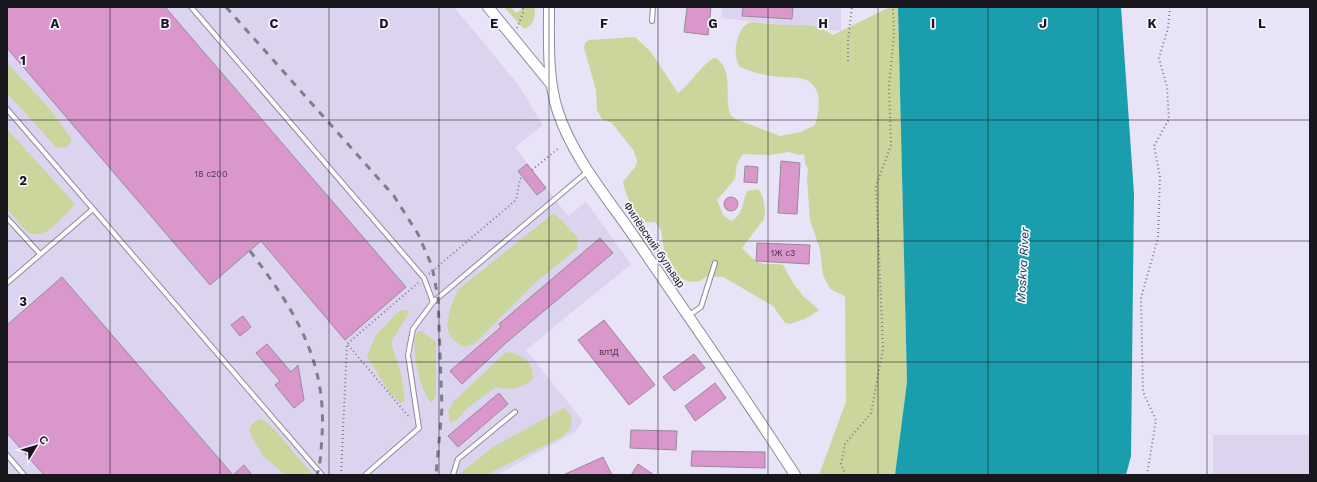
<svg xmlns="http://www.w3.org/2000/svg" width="1317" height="482" viewBox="0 0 1317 482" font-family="'Work Sans',sans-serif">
	<rect width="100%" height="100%" fill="#e9e3f8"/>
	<g fill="#dcd4ef">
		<polygon points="7,7 454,7 517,83 543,125 515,147 568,216 586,202 631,264 526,350 583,421 575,432 497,475 7,475"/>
		<polygon points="722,7 841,7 841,31 721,18"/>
		<rect x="1213" y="435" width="97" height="40"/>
	</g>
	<g fill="#cad69b">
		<path d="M504 7H511L516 13 525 7H535C535 18 534 25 524 29Z"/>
		<path d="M890 7H898L907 382 895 475H819L846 402 845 296 830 289 823 275 820 249 810 220 807 179 808 168 805 164 804 154 799 155 789 152 769 155 743 154 737 163 735 179 717 200 723 215 731 221C744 214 742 203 747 191L758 189C764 195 766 210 764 219L742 248C748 254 755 263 765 264 772 265 774 263 783 265L793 283 803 296 819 310 805 319 790 324 785 323 773 306 723 277 707 276C699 284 688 283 679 277L664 250 661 230 655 222C651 222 646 223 643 221 635 216 624 191 623 182L636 166 637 161 634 151 612 123 602 119 597 110 596 90 584 48 585 43 589 40 635 37 651 52 678 93C691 84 702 63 715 58 735 68 723 99 731 116L736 119 780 136 801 132 815 125C820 109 823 86 804 79 797 77 789 78 782 77 767 76 754 73 740 67 731 56 737 26 751 22 763 23 776 25 788 25 808 25 815 24 833 35Z"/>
		<polygon points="7,63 50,109 70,137 72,142 64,148 56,147 7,93"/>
		<path d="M7 129 75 204C65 214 45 243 28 232 20 226 14 216 7 209Z"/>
		<path d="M554 213 577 237 578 248 536 282 474 344 464 347C457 343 450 339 448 331 446 317 453 298 460 288Z"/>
		<polygon points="403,310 410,311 391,342 401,374 405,401 401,403 389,392 367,356 376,335 398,312"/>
		<path d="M418 331 423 332 436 342V396L431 403C421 391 408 345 418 331Z"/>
		<path d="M510 352C526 358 533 362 533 379 519 390 513 390 496 387L467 408 456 421 450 422 448 412 453 402 505 353Z"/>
		<path d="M564 408 571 415C572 427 571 430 562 437L486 475H458L493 447Z"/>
		<path d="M262 419 274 429 313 475H285L263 456 249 432C250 425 255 420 262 419Z"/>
	</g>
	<polygon fill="#1a9dac" points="898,7 1121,7 1134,194 1131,456 1126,475 895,475 907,382"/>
	<g fill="#d997cc" stroke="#9b8997">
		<polygon points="7,7 165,7 406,287 345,340 261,241 210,285 7,48"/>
		<polygon points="687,7 711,7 708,35 684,32"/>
		<polygon points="743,7 793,7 792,19 742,16"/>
		<polygon points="781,161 800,163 797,214 778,213"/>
		<polygon points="527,164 546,188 537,195 518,171"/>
		<polygon points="745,166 758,167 757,183 744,182"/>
		<circle cx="731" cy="204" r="7"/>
		<polygon points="600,238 613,253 507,342 462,384 450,371 501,327 499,324"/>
		<polygon points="757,243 810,245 809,264 756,261"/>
		<polygon points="62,277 233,475 44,475 7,433 7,325"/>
		<polygon points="243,316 251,327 240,336 231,325"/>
		<polygon points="604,320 655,385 629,405 578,340"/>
		<polygon points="267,344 291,372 298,365 304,400 294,408 275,385 280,381 256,353"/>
		<polygon points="694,354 705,368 674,391 663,377"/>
		<polygon points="715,383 726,398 695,421 685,406"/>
		<polygon points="499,393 508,404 458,447 448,436"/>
		<polygon points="631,430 677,431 676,450 630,448"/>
		<polygon points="692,451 765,452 765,468 691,466"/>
		<polygon points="603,457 612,475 563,475"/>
		<polygon points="638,464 654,475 631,475"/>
		<polygon points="244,465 252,475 233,475"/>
	</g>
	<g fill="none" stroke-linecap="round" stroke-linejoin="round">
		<defs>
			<g id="service">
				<polyline points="191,7 424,278 433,302"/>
				<polyline points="652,21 653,7"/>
				<polyline points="7,109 322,475"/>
				<polyline points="7,218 40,254"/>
				<polyline points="7,283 93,209"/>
				<polyline points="688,316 701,307 715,263"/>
				<polyline points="7,455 24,475"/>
				<polyline points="365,475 419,428 408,355 413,329 433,302 587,172"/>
				<polyline points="453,475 458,459 515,412"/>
			</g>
			<g id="tertiary">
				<polyline points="488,7 551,84"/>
				<path d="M549 7C549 41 547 79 558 112 573 157 606 196 633 235 687 315 743 394 795 475"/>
			</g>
		</defs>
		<use href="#service" stroke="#908a9d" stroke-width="6"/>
		<use href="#tertiary" stroke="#908a9d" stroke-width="12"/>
		<g stroke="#7f7b88" stroke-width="2" stroke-dasharray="1 3" stroke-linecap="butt">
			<polyline points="517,28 523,13 523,7"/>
			<polyline points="848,61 848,40 852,7"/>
			<polyline points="532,170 559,148"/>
			<polyline points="429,274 516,200 520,179 523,177"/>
			<polyline points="348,345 410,418"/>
			<polyline points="341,475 347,344 418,283"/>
			<polyline points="846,475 841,464 845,444 871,413 883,349 876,186 891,145 889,86 894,34 893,7"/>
			<polyline points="1147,475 1156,420 1143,392 1141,298 1158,238 1160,177 1154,146 1169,119 1167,87 1159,58 1168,28 1170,7"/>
		</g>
		<use href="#service" stroke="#fff" stroke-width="4"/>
		<use href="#tertiary" stroke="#fff" stroke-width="10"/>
		<g stroke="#817d8b" stroke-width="3" stroke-dasharray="7 7" stroke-linecap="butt">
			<polyline points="226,7 394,196 418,234 432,266 438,298 442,408 436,475"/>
			<path d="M250 251C294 309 327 360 322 436 321 449 321 463 317 475"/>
		</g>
	</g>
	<path fill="none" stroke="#19171e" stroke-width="1" stroke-opacity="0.55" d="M110 7V475M220 7V475M329 7V475M439 7V475M549 7V475M658 7V475M768 7V475M878 7V475M988 7V475M1098 7V475M1207 7V475M7 120H1310M7 241H1310M7 362H1310"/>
	<g text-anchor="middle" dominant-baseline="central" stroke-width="3.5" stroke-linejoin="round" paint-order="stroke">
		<g font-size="9" fill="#49374a">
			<text x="211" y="174">18 с200</text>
			<text x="783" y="253">1Ж с3</text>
			<text x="609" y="352">вл1Д</text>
		</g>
		<g font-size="11" fill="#19171e" stroke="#f6f2ff">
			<text transform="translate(654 245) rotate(56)">Филёвский бульвар</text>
		</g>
		<g font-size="12" font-style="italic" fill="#023b41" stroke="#f6f2ff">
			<text transform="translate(1023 265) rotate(-87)">Moskva River</text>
		</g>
	</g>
	<g font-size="13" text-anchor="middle" font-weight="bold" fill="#19171e" stroke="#f6f2ff" stroke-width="3.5" stroke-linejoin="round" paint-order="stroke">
		<text x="55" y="28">A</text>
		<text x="165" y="28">B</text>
		<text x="274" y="28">C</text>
		<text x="384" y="28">D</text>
		<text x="494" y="28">E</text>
		<text x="604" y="28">F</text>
		<text x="713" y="28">G</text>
		<text x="823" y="28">H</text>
		<text x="933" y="28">I</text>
		<text x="1043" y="28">J</text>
		<text x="1152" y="28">K</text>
		<text x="1262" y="28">L</text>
		<text x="23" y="65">1</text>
		<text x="23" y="185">2</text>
		<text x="23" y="306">3</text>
	</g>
	<rect width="1317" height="482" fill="none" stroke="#19171e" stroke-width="16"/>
	<g transform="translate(36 446) rotate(52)" stroke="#f6f2ff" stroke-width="3" paint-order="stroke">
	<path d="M0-3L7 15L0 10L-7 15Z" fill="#19171e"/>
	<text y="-6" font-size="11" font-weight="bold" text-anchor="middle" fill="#19171e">С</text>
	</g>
</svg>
